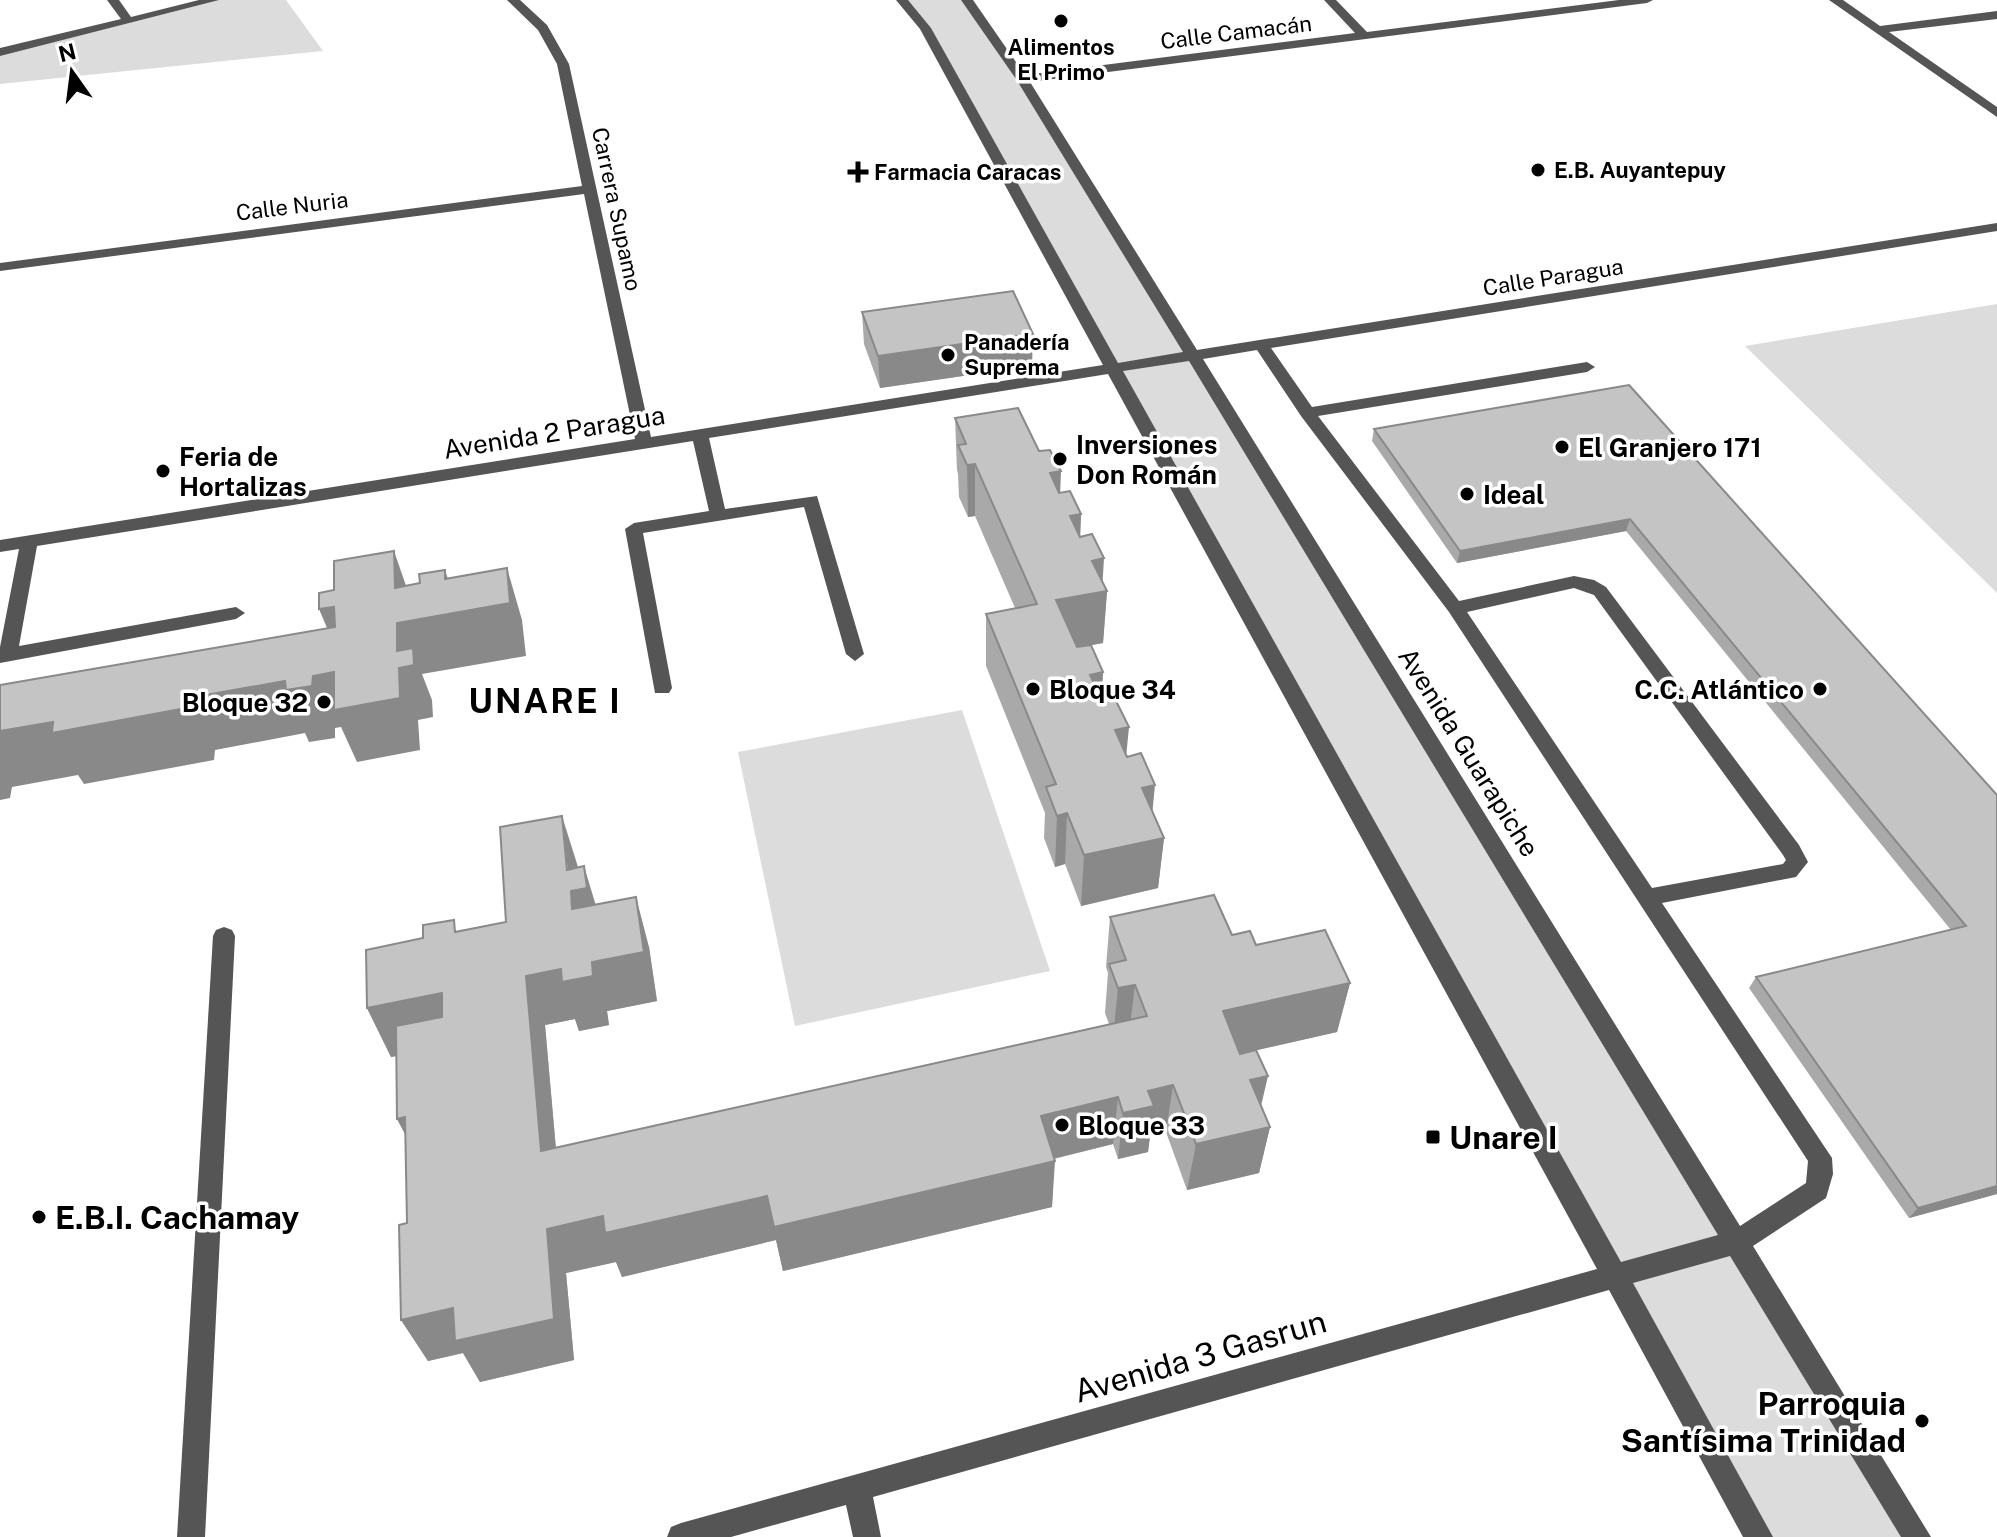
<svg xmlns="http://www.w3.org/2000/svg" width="1997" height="1537" viewBox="0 0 1997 1537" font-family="'Public Sans',sans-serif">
	<rect width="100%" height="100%" fill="#fff"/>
	<g fill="#dcdcdc">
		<polygon points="213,0 286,0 323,51 0,84 0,52"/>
		<polygon points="902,0 967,0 1917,1537 1759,1537 960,91"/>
		<polygon points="1997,304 1997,593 1745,346"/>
		<polygon points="962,710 1050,971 795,1026 738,752"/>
	</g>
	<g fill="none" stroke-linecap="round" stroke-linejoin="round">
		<g fill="#555" fill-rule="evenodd">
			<polygon points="107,0 119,0 131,17 199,0 219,0 0,56 0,48 121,19"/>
			<path d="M507 0H520L547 25 569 64 651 437 1103 365 920 29 896 0H908L931 28 1118 363 1183 352 1016 79 961 0H973L1025 75 1355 33 1324 0H1336L1367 32 1619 0H1653L1647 3 1030 82 1197 350 1997 223V231L1271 348 1312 407 1587 362 1595 367 1587 372 1318 416 1459 601 1574 576 1594 580 1606 587 1799 845 1808 862 1796 877 1662 903 1832 1158 1833 1174 1826 1198 1753 1246 1931 1537H1901L1730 1256 1633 1283 1773 1537H1743L1609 1290 873 1497 881 1537H853L846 1505 731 1537H667L671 1527 681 1523 1597 1269 1108 374 709 438 725 509 817 496 864 654 855 661 846 654 804 507 643 533 672 688 669 693H655L625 529 634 523 709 511 693 441 37 546 19 646 236 607 245 613 236 619 0 663V647L19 549 0 552V540L635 439 584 194 0 271V263L582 186 557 64 538 30ZM1257 350 1301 416 1449 612 1808 1161 1806 1183 1740 1226 1203 359ZM1189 361 1718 1235 1621 1262 1123 371ZM1574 588 1594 595 1783 855 1786 860 1783 864 1652 888 1467 612Z"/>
			<polygon points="1829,0 1843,0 1880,26 1997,11 1997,19 1889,32 1997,107 1997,117"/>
			<polygon points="224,927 232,930 235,936 205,1537 177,1537 213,936 216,930"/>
		</g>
	</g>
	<g fill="#a9a9a9">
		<polygon points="862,312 1032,366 880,388 864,344"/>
		<polygon points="1629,385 1997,795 1997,1194 1909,1218 1749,988 1756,977 1951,930 1626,531 1457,563 1372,441 1374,429"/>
		<polygon points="955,418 1039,451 1060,493 1081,514 1080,537 1107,591 1103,643 1091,645 1103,672 1101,699 1164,838 1158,888 1081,906 1065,864 1055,867 1044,838 1045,813 986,666 986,614 1015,608 975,516 968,517 959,497 958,474 957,470"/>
		<polygon points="596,904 649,947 657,1001 607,1011 609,1025 579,1031 575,1019 545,1025 556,1148 1109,1024 1105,1013 1108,973 1106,967 1110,917 1232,935 1350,983 1337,1032 1256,1050 1261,1105 1270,1127 1259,1173 1187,1190 1166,1132 1150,1136 1148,1152 1118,1159 1113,1144 1054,1159 1052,1207 783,1271 776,1240 622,1277 616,1262 566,1273 574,1360 480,1382 463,1353 428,1361 401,1320 407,1223 405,1134 397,1119 397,1056 391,1057 367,1008 459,931"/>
	</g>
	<g fill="#898989">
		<polygon points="1033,334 1032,366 880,388 878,356"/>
		<polygon points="975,464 975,516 968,517 967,465"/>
		<polygon points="1061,471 1059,523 1050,473"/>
		<polygon points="1081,514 1079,566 1070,516"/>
		<polygon points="1630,519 1626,531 1457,563 1460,551"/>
		<polygon points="394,551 412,603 445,579 445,570 459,612 507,568 522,620 526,656 422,674 432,700 433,717 418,720 420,750 357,762 341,727 335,728 335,738 309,742 305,733 215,750 214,760 84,784 78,775 12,787 10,798 0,800 0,731 313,676 397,651"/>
		<polygon points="1104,558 1102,592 1107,591 1103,643 1054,652 1056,600 1092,561"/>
		<polygon points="334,607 341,661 319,609"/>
		<polygon points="1103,672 1100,724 1090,675"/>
		<polygon points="1129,727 1124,778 1115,730"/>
		<polygon points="1155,785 1150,836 1142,788"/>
		<polygon points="1067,813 1065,864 1055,867 1057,816"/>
		<polygon points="562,816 578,867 584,866 599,916 572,909"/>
		<polygon points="1164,838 1158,888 1081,906 1084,855"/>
		<polygon points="636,897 649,947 657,1001 607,1011 609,1025 579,1031 575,1019 545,1025 560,1197 541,1151 526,976 592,962"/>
		<polygon points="1350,983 1337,1032 1214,1060 1223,1011"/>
		<polygon points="1135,985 1129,1034 1113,1037 1118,988"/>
		<polygon points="442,993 463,1042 391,1057 367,1008"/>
		<polygon points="1268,1076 1257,1123 1250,1080"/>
		<polygon points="1173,1085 1166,1132 1150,1136 1148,1152 1118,1159 1123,1113 1148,1091"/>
		<polygon points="1118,1097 1113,1144 1039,1162 1041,1116"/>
		<polygon points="405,1117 422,1165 397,1119"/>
		<polygon points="1270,1127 1259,1173 1187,1190 1196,1144"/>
		<polygon points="1055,1161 1052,1207 783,1271 776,1240 622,1277 616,1262 566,1273 574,1360 480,1382 463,1353 428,1361 401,1320 547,1229 603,1216"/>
		<polygon points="1997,1186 1997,1194 1909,1218 1918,1208"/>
	</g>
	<g fill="#c4c4c4" stroke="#898989" stroke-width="2">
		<polygon points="1013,291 1033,334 878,356 862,312"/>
		<polygon points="1629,385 1997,795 1997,1186 1918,1208 1756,977 1966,926 1630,519 1460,551 1374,429"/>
		<polygon points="1018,408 1039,451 1050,450 1061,471 1050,473 1059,493 1070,491 1081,514 1070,516 1080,537 1092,534 1104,558 1092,561 1107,591 1056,600 1077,647 1091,645 1103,672 1090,675 1102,700 1114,697 1129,727 1115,730 1127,757 1141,753 1155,785 1142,788 1164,838 1084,855 1067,813 1057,816 1046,787 1056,784 986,614 1037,604 975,464 967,465 958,445 966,444 955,418"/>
		<polygon points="394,551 395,588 420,583 419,574 445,570 445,579 507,568 510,603 397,623 397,651 413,648 414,665 399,668 400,698 334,710 334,672 313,676 312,686 286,690 285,681 188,698 186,708 52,733 53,722 0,731 0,685 335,627 334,607 319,609 319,593 334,590 334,561"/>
		<polygon points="562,816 567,870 584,866 587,888 571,891 572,909 636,897 644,952 592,962 593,976 562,982 561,969 526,976 541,1151 1147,1016 1135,985 1118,988 1109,964 1126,960 1110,917 1214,895 1232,935 1250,931 1256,945 1325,930 1350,983 1223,1011 1240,1054 1256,1050 1268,1076 1250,1080 1270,1127 1196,1144 1173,1085 1148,1091 1154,1106 1123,1113 1118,1097 1041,1116 1055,1161 774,1227 767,1196 605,1233 603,1216 547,1229 554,1319 455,1341 453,1308 401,1320 399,1225 407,1223 405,1117 397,1119 396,1026 442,1017 442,993 367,1008 366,950 423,938 423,925 454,920 455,932 506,922 500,827"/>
	</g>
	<g fill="#000" stroke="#fff" stroke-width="3">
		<circle cx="1061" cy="21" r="8"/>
		<circle cx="1538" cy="170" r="8"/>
		<path d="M854 160h8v8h8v8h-8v8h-8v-8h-8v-8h8z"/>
		<circle cx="948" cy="355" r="8"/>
		<circle cx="1562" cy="447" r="8"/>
		<circle cx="1060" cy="459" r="8"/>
		<circle cx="163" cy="471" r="8"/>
		<circle cx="1467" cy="494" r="8"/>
		<circle cx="1033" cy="689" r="8"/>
		<circle cx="1820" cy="689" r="8"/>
		<circle cx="324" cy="702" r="8"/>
		<circle cx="1062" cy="1125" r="8"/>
		<rect x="1425" y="1129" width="16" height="16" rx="4"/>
		<circle cx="39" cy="1217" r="8"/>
		<circle cx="1922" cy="1421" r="8"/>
	</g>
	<g text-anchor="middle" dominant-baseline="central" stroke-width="7" stroke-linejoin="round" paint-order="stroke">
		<g font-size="22" fill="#000" stroke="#fff">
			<text transform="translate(1236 32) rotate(-7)">Calle Camacán</text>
			<text transform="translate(292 206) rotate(-7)">Calle Nuria</text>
			<text transform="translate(617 209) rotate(78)">Carrera Supamo</text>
			<text transform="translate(1553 277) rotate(-9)">Calle Paragua</text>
		</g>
		<g font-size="22" font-weight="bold" fill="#000" stroke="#fff" text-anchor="start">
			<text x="1061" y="47" text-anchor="middle">Alimentos<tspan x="1061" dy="25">El Primo</tspan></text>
			<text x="1554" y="170">E.B. Auyantepuy</text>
			<text x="874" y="172">Farmacia Caracas</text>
			<text x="964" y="342">Panadería<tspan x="964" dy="25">Suprema</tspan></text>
		</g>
		<g font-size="26" fill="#000" stroke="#fff">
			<text transform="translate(554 432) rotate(-9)">Avenida 2 Paragua</text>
			<text transform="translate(1469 752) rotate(58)">Avenida Guarapiche</text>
		</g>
		<g font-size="26" font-weight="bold" fill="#000" stroke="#fff" text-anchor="start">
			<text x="1076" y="444">Inversiones<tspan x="1076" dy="30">Don Román</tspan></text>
			<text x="1578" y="447">El Granjero 171</text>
			<text x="179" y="456">Feria de<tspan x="179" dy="30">Hortalizas</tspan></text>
			<text x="1483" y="494">Ideal</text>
			<text x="1049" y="689">Bloque 34</text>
			<text x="1804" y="689" text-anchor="end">C.C. Atlántico</text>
			<text x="308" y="702" text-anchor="end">Bloque 32</text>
			<text x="1078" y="1125">Bloque 33</text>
		</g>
		<g font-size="32" font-weight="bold" fill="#000" stroke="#fff" text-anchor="start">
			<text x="1449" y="1137">Unare I</text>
			<text x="55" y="1217">E.B.I. Cachamay</text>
			<text x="1906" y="1403" text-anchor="end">Parroquia<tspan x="1906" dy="37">Santísima Trinidad</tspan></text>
		</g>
		<g font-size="32" fill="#000" stroke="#fff">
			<text transform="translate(1200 1356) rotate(-16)">Avenida 3 Gasrun</text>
		</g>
		<g font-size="34" font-weight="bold" letter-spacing="2" fill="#000" stroke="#fff">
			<text x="545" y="701">UNARE I</text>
		</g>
	</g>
	<g transform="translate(72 72) rotate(346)" stroke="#ffffff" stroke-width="6" paint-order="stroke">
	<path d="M0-6L14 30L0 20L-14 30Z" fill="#000000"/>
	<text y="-12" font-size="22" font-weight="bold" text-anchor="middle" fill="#000000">N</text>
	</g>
</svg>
